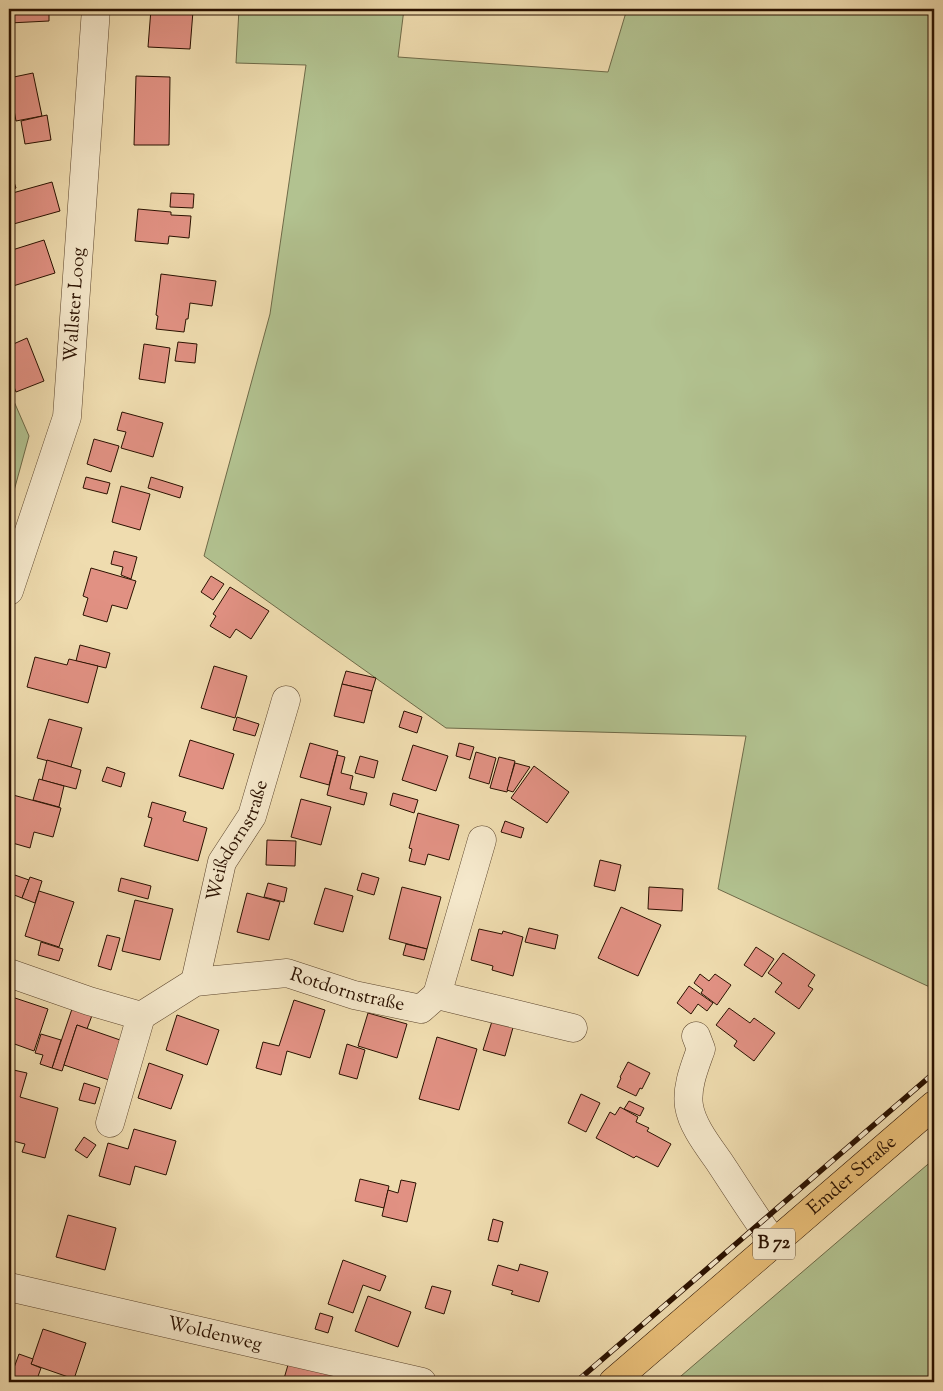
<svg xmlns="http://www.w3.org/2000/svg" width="943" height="1391" viewBox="0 0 943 1391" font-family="'Sorts Mill Goudy',serif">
	<rect width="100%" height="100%" fill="#efdcaf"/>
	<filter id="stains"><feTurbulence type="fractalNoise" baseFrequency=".004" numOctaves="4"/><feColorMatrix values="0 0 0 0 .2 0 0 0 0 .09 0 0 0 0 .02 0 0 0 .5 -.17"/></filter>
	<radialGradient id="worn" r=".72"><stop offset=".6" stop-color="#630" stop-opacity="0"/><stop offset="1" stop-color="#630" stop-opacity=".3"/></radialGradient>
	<g fill="#b2c290" stroke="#6e6a48">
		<polygon points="239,9 404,9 398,57 608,72 627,9 934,9 934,989 718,889 746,736 446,728 204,556 270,314 306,65 236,63"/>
		<polygon points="9,390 29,436 9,509"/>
		<polygon points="934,1159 934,1382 674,1382"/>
	</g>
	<g fill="#e19183" stroke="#2a1100">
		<polygon points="9,9 49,9 49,21 9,23"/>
		<polygon points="151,9 223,9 223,13 193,11 190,49 148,47"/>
		<polygon points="33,73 42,116 16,121 14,110 9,111 9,78"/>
		<polygon points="136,76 170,77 169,145 134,145"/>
		<polygon points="47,115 51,140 25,144 21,121"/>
		<polygon points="11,173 16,188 9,191 9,174"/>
		<polygon points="52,182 60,211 10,225 9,220 9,194"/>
		<polygon points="171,193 194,194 193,208 170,207"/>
		<polygon points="138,209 171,212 171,215 191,216 189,238 169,236 168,244 135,241"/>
		<polygon points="44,240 55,273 13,286 9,274 9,251"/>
		<polygon points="161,274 216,281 212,306 190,303 188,319 186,319 184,332 156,329 158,316 156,315"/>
		<polygon points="27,338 44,381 16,392 9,374 9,346"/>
		<polygon points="178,342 197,344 195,363 175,361"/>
		<polygon points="144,344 170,348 165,383 139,379"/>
		<polygon points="122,412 163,423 153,457 121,448 126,432 117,430"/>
		<polygon points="94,439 119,446 111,472 87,464"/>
		<polygon points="86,477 110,483 107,494 83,488"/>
		<polygon points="151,477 183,487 180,498 148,488"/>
		<polygon points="121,486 150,494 140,530 112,522"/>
		<polygon points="114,551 137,557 131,579 121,575 123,567 111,564"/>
		<polygon points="91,568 136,581 127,609 112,605 107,622 83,615 88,598 83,596"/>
		<polygon points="211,576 224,584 213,600 201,592"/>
		<polygon points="230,587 269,611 251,639 236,629 230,638 210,626 216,616 213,614"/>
		<polygon points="80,645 110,653 106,668 76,661"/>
		<polygon points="35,657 67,665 69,659 98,666 88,703 27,687"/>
		<polygon points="214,666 247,676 235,718 201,708"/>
		<polygon points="346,671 376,678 372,691 342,684"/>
		<polygon points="342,684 372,691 364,723 334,716"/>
		<polygon points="404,711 422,717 417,733 399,727"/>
		<polygon points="237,717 259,724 255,736 233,730"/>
		<polygon points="49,719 82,728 71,767 37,758"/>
		<polygon points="190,740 234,754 223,789 179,776"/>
		<polygon points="310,743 338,751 329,785 300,777"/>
		<polygon points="459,743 474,747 470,760 456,756"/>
		<polygon points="413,745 448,756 436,791 402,780"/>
		<polygon points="476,752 496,758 489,784 469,778"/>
		<polygon points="337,755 345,757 341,773 353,776 350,789 367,793 364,805 327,795"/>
		<polygon points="360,756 378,761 374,778 355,773"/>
		<polygon points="499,757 515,761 507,792 490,788"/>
		<polygon points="47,760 81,770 76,789 42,780"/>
		<polygon points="515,763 530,767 513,792 507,790"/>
		<polygon points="534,766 569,792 547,823 511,798"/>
		<polygon points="107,767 125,773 121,787 102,781"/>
		<polygon points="39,779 64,786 59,807 33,800"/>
		<polygon points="393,793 418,800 414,813 390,805"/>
		<polygon points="13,795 61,808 53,837 34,832 30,848 9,842 9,809"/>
		<polygon points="301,799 331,807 321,845 291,837"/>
		<polygon points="152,802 186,812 183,821 207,828 198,861 144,846 152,818 148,817"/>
		<polygon points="418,813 459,825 449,860 428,854 425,865 409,861 412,849 409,848"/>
		<polygon points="505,821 524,828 521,838 501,832"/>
		<polygon points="267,840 296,841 295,866 266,865"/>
		<polygon points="600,860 621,865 615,891 594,886"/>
		<polygon points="9,873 29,880 22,898 9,893"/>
		<polygon points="362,873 379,878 374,895 357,890"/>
		<polygon points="30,877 42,881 35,903 22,898"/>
		<polygon points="121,878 151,886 148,899 118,891"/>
		<polygon points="268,883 287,888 284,902 264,897"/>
		<polygon points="402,887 441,897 427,949 389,939"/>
		<polygon points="649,887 683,889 682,911 648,909"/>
		<polygon points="325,888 353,896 343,932 314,924"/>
		<polygon points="39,891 74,902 59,947 25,936"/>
		<polygon points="247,893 280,902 269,940 237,932"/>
		<polygon points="135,900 173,909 160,960 122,951"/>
		<polygon points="621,907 661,925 638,976 598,958"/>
		<polygon points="529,928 558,935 555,949 525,942"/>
		<polygon points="479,929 502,934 503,931 523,937 513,976 492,970 493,966 471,960"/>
		<polygon points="107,935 120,938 111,970 98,966"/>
		<polygon points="41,942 63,949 59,961 38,955"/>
		<polygon points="406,944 427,949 424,960 403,955"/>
		<polygon points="756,947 774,959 762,977 744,965"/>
		<polygon points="783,953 815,975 808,986 813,989 799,1009 775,992 782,983 768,973"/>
		<polygon points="700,974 709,981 715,974 731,985 717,1005 701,993 703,990 694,983"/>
		<polygon points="689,986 713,1003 707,1011 698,1004 691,1014 677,1003"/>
		<polygon points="9,996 48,1009 34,1051 9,1042"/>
		<polygon points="294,1000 325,1010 310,1058 287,1051 281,1075 256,1068 263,1042 279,1046"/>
		<polygon points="74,1003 94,1010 87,1029 77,1025 62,1071 52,1068"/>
		<polygon points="729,1008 750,1023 754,1018 775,1033 754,1061 734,1046 737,1041 716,1025"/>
		<polygon points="368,1013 407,1024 397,1058 358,1046"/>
		<polygon points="177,1015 219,1030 207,1065 166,1050"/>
		<polygon points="493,1018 514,1024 505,1056 483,1050"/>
		<polygon points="77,1025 123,1041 109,1080 64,1065"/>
		<polygon points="41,1034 61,1040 52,1068 40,1064 43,1055 35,1053"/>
		<polygon points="437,1037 477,1049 459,1110 419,1099"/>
		<polygon points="347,1044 365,1050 357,1079 339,1074"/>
		<polygon points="628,1062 650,1073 642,1089 640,1088 636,1096 617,1087 621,1078 620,1077"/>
		<polygon points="149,1063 183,1075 171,1109 138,1098"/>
		<polygon points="9,1069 27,1073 20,1097 58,1108 45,1158 22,1152 25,1144 9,1140"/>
		<polygon points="84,1083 100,1088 95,1104 79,1100"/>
		<polygon points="581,1094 600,1103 586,1132 568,1123"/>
		<polygon points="629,1101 644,1108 640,1116 624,1109"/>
		<polygon points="620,1107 638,1117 636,1122 649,1128 647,1131 671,1144 658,1167 636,1156 634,1158 596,1138 610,1112 615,1115"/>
		<polygon points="134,1129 176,1141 166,1175 135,1166 130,1185 99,1176 108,1143 128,1149"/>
		<polygon points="84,1137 96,1145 87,1158 75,1150"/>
		<polygon points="360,1179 389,1186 384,1208 355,1201"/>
		<polygon points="401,1180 416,1183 407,1222 382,1216 388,1190 398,1193"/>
		<polygon points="68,1215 116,1228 105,1270 56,1257"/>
		<polygon points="493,1219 503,1222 498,1242 488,1240"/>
		<polygon points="343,1260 386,1276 380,1291 363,1285 353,1313 328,1304"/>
		<polygon points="520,1264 548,1272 539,1302 511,1294 513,1291 492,1285 498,1265 518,1271"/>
		<polygon points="432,1286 451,1291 444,1314 425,1308"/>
		<polygon points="368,1296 411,1312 398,1347 355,1331"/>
		<polygon points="320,1313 333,1317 328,1333 315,1329"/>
		<polygon points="43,1329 86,1343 74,1379 31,1364"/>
		<polygon points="19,1354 33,1359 31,1364 41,1368 36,1382 30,1382 11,1376"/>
		<polygon points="290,1358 365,1382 283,1382"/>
	</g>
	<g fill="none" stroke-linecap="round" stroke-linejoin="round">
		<defs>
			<g id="minor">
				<path id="s1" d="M9 591 67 417 96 9"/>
				<path id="s2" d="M9 973 89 1001 141 1016 195 982 287 973 354 995 421 1009 437 995 573 1028"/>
				<path id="s3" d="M195 982 222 862 252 816 286 700"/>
				<polyline points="437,995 482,840"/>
				<path d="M696 1036 701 1049C695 1066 686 1087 689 1106 692 1126 709 1147 720 1163 738 1190 755 1218 775 1244"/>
				<polyline points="110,1123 141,1016"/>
				<path id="s4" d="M9 1287 422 1382"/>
			</g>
			<g id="major">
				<path id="s5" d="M613 1382 934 1105"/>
			</g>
		</defs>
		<use href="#minor" stroke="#5b442c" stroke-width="29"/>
		<use href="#major" stroke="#2a1100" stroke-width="29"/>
		<use href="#minor" stroke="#f5e8cb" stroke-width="28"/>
		<use href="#major" stroke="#e8be78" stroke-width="28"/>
		<defs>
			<polyline id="rail" points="576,1382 934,1073"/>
		</defs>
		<use href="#rail" stroke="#2a1100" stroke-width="5.5"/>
		<use href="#rail" stroke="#f5e8cb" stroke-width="4" stroke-dasharray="11" stroke-linecap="butt"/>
	</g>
	<g text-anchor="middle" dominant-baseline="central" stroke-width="4" stroke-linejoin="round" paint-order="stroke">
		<rect fill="#f5e8cb" stroke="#67523d" stroke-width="1" x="753" y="1228.5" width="42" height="31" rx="4"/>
		<g font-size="18" font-weight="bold" fill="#2a1100">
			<text x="774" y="1244">B 72</text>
		</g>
		<g font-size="19" fill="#2a1100" stroke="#f5e8cb">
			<text stroke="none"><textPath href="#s1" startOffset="296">Wallster Loog</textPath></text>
			<text stroke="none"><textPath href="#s3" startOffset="149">Weißdornstraße</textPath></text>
			<text stroke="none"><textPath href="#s2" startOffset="358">Rotdornstraße</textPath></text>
			<text stroke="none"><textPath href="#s5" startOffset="316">Emder Straße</textPath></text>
			<text stroke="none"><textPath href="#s4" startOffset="211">Woldenweg</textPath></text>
		</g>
	</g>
	<rect width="943" height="1391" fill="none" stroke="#efdcaf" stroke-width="30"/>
	<rect x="10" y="10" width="923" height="1371" fill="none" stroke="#2a1100" stroke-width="2.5"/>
	<rect x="15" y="15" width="913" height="1361" fill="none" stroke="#2a1100"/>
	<rect width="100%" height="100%" filter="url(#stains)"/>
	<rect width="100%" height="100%" fill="url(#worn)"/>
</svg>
